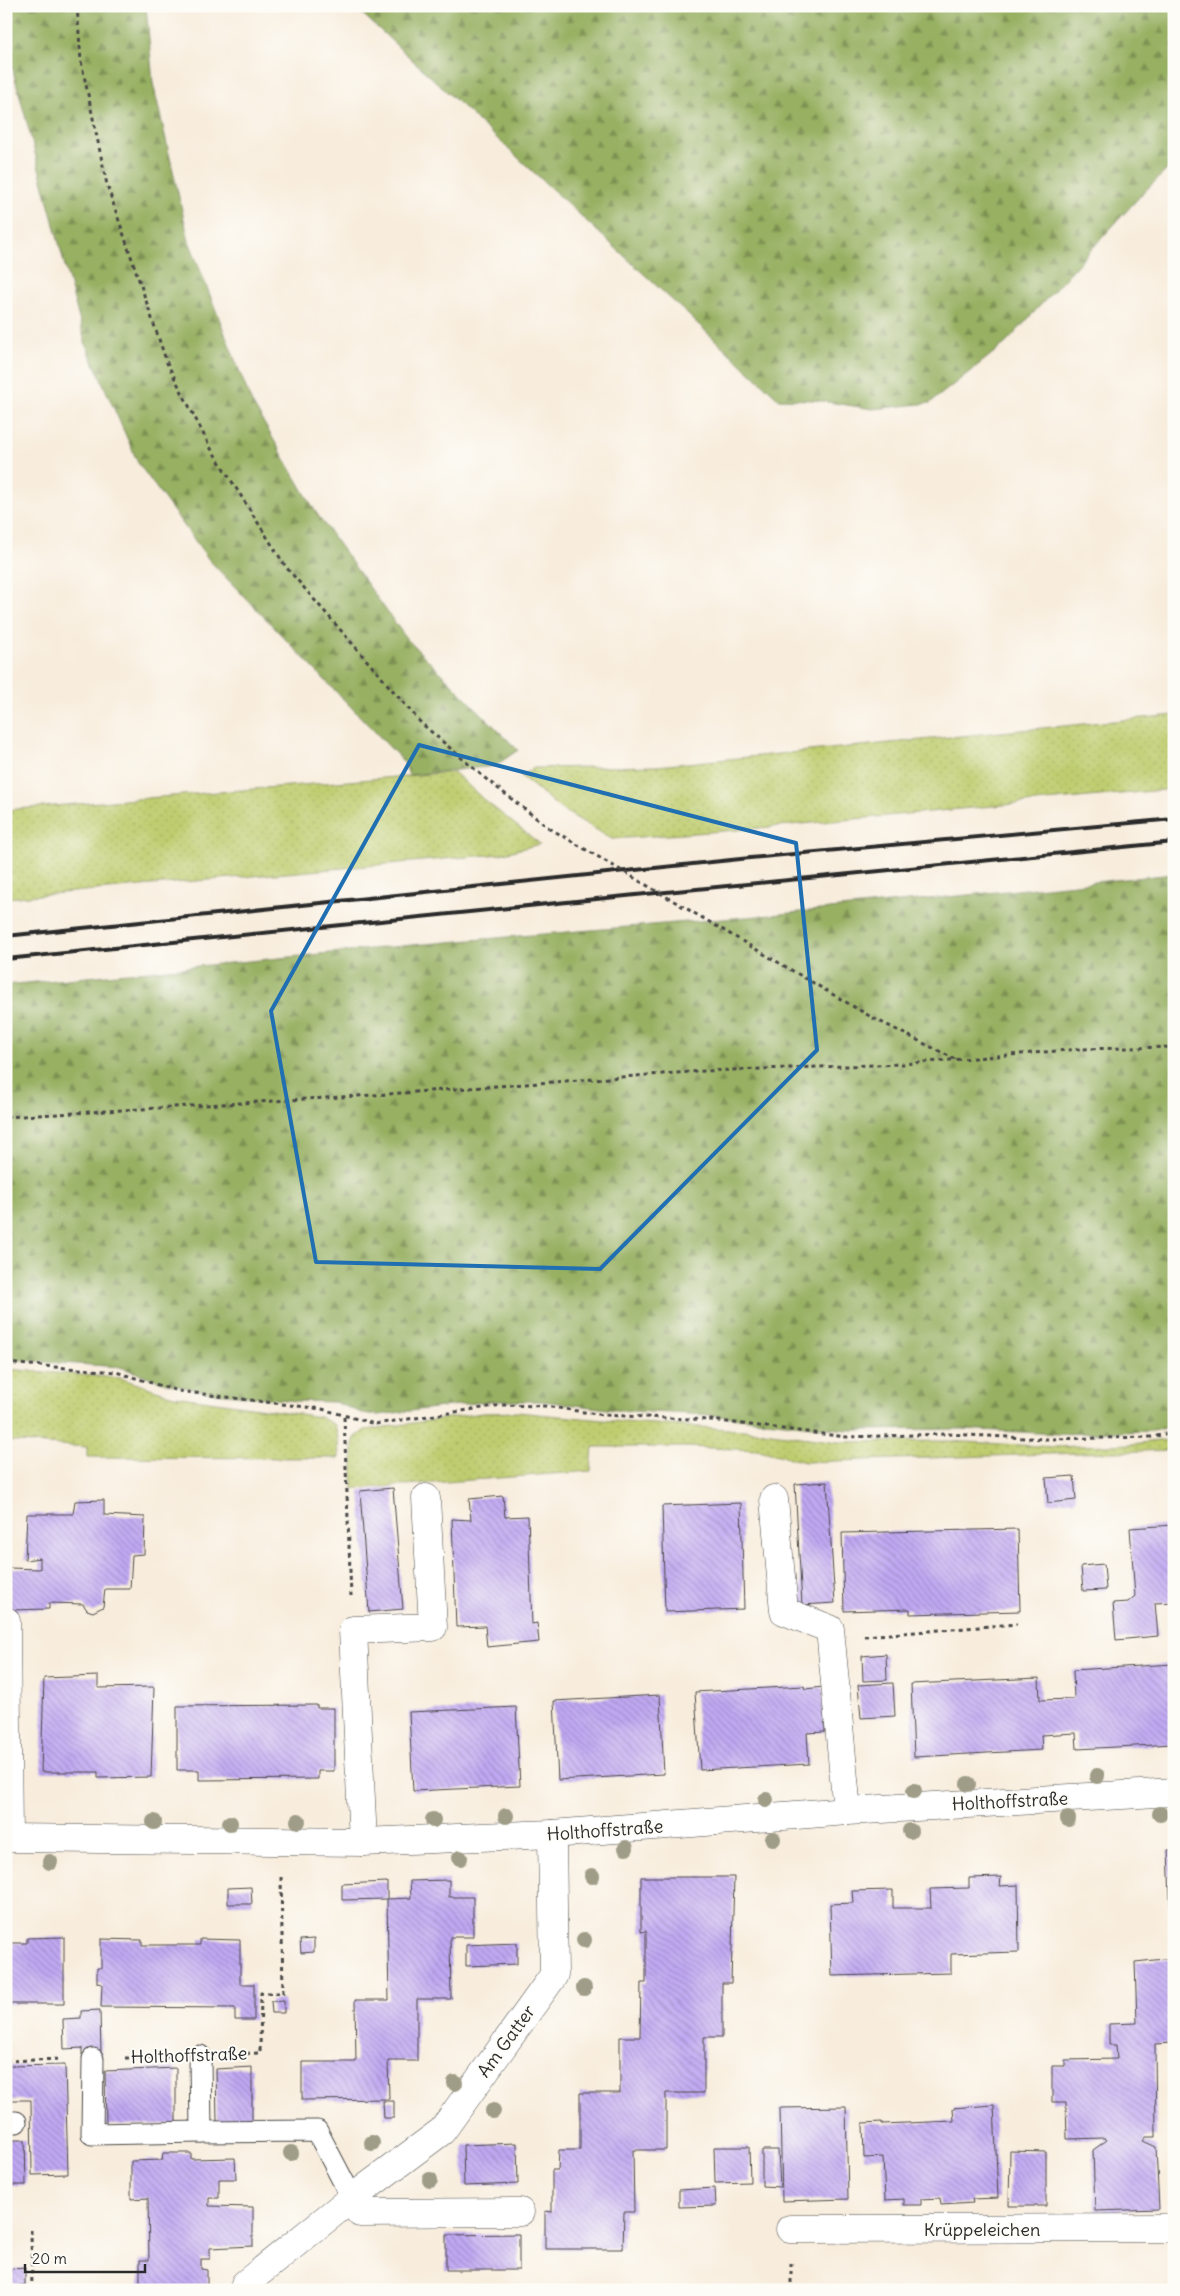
<svg xmlns="http://www.w3.org/2000/svg" width="1180" height="2296" viewBox="0 0 1180 2296" font-family="Delius,sans-serif">
	<defs>
		<pattern id="grass-dots" width="8" height="8" patternUnits="userSpaceOnUse" patternTransform="scale(1.25)"><rect width="8" height="8" fill="#bfcd70"/><path d="M2 2h.1M6 6h.1" fill="none" stroke="#a4b061" stroke-width="1.8" stroke-linecap="round"/></pattern>
		<pattern id="forest-firs" width="22" height="20" patternUnits="userSpaceOnUse" patternTransform="scale(1.25)"><rect width="22" height="20" fill="#97b062"/><path d="M5 1l3.5 6h-7zM16 11l3.5 6h-7z" fill="#7b8f51"/></pattern>
		<pattern id="building-back-hatch" width="6" height="6" patternUnits="userSpaceOnUse" patternTransform="scale(1.25)"><rect width="6" height="6" fill="#c1a9f3"/><path d="M-1 5l2 2M0 0l6 6M5-1l2 2" fill="none" stroke="#9d8ac5"/></pattern>
	</defs>
	<rect width="100%" height="100%" fill="#fdfcf7"/>
	<filter id="ink" filterUnits="userSpaceOnUse"><feTurbulence type="fractalNoise" baseFrequency=".02" numOctaves="2"/><feDisplacementMap in="SourceGraphic" scale="10" xChannelSelector="R" yChannelSelector="G"/><feConvolveMatrix kernelMatrix="1 2 1 2 8 2 1 2 1" color-interpolation-filters="sRGB"/></filter>
	<filter id="wash" filterUnits="userSpaceOnUse"><feTurbulence type="fractalNoise" baseFrequency=".0096" numOctaves="4" result="noise"/><feDisplacementMap in="SourceGraphic" scale="20" xChannelSelector="R" yChannelSelector="G"/><feGaussianBlur stdDeviation="1.12" result="paint"/><feColorMatrix in="noise" values="0 0 0 0 0 0 0 0 0 0 0 0 0 0 0 0 0 1.4 0 .05"/><feComposite in="paint" operator="in"/></filter>
	<g filter="url(#wash)">
		<rect width="100%" height="100%" fill="#f8eddd"/>
		<g fill="url(#grass-dots)" stroke="#757c4e">
			<polygon points="1174,715 1174,789 737,830 612,839 561,809 521,776 534,768 657,766"/>
			<polygon points="454,772 484,800 540,844 500,854 6,898 6,810"/>
			<polygon points="6,1369 120,1378 174,1396 320,1417 335,1425 338,1439 339,1458 87,1457 87,1447 6,1441"/>
			<polygon points="517,1412 624,1422 757,1431 838,1442 950,1441 1054,1447 1133,1444 1174,1439 1174,1450 805,1462 759,1450 690,1447 593,1447 591,1471 353,1489 353,1444 355,1438 365,1430 482,1413"/>
		</g>
		<g fill="url(#forest-firs)" stroke="#616e46">
			<polygon points="6,6 146,6 153,83 189,241 251,401 317,514 406,638 518,750 495,766 409,775 404,762 210,561 138,463 86,345 6,44"/>
			<polygon points="354,6 1174,6 1174,163 1142,194 1006,343 930,403 873,409 815,400 779,399"/>
			<polygon points="1174,874 1174,1426 1152,1431 1058,1434 961,1429 848,1430 711,1415 615,1410 543,1401 491,1401 378,1415 362,1413 335,1402 297,1401 214,1393 169,1384 120,1367 6,1359 6,985 412,945 771,915"/>
		</g>
		<g id="blocks">
			<g fill="url(#building-back-hatch)">
				<polygon points="1074,1476 1076,1500 1048,1503 1046,1478"/>
				<polygon points="827,1482 835,1603 802,1605 795,1484"/>
				<polygon points="393,1488 403,1609 369,1612 360,1491"/>
				<polygon points="503,1496 505,1517 528,1516 532,1624 537,1623 539,1642 487,1647 485,1626 456,1627 452,1519 471,1520 469,1499"/>
				<polygon points="104,1500 104,1515 145,1517 144,1554 132,1555 130,1589 105,1589 103,1607 93,1612 87,1610 83,1604 49,1603 49,1609 10,1610 9,1568 40,1569 40,1558 25,1560 27,1514 73,1514 75,1501"/>
				<polygon points="741,1503 744,1609 665,1612 662,1506"/>
				<polygon points="1174,1525 1174,1602 1155,1603 1158,1636 1116,1640 1113,1603 1128,1602 1135,1596 1130,1528"/>
				<rect x="6" y="1527" width="2" height="42"/>
				<polygon points="1018,1529 1020,1611 910,1614 910,1609 844,1611 842,1533"/>
				<polygon points="1104,1564 1106,1590 1083,1591 1081,1566"/>
				<polygon points="886,1654 887,1680 863,1681 862,1656"/>
				<polygon points="1174,1664 1174,1744 1077,1749 1076,1733 1041,1735 1042,1750 914,1757 911,1684 1039,1678 1040,1700 1074,1699 1073,1670"/>
				<polygon points="98,1676 98,1688 154,1687 151,1777 98,1778 98,1772 41,1772 44,1678"/>
				<polygon points="893,1683 895,1716 861,1718 858,1685"/>
				<polygon points="804,1686 805,1689 823,1687 825,1732 807,1733 809,1764 700,1770 695,1692"/>
				<polygon points="660,1695 664,1774 558,1780 554,1701"/>
				<polygon points="317,1705 317,1708 334,1708 334,1771 318,1771 318,1779 199,1780 199,1770 177,1770 177,1706"/>
				<polygon points="516,1707 520,1786 413,1791 409,1712"/>
				<polygon points="1168,1850 1174,1850 1174,1924 1171,1924"/>
				<polygon points="641,1877 734,1877 731,1983 722,1983 722,2037 704,2037 704,2093 666,2093 666,2150 633,2150 634,2212 624,2212 623,2249 545,2249 545,2211 552,2212 552,2170 558,2170 559,2150 580,2150 580,2093 620,2093 620,2037 640,2037 641,1983 646,1983 646,1931 641,1932"/>
				<polygon points="1001,1877 1000,1886 1018,1885 1019,1952 951,1954 951,1973 832,1976 830,1904 853,1903 852,1891 893,1890 893,1908 931,1908 930,1889 969,1888 969,1878"/>
				<polygon points="449,1880 449,1897 473,1897 473,1937 450,1937 451,1999 417,1999 417,2061 388,2061 389,2099 302,2100 302,2062 356,2062 355,2000 389,2000 387,1899 342,1900 342,1884 387,1882 387,1899 411,1898 410,1881"/>
				<polygon points="251,1887 252,1904 228,1904 228,1888"/>
				<polygon points="64,1937 64,2004 6,2004 6,1943 27,1943 27,1938"/>
				<polygon points="101,1939 142,1940 142,1945 200,1945 200,1939 240,1940 240,1984 254,1984 254,2020 235,2020 235,2008 101,2007 102,1984 97,1983 97,1968 101,1968"/>
				<polygon points="314,1939 314,1952 301,1953 300,1940"/>
				<polygon points="517,1943 517,1964 466,1966 466,1945"/>
				<polygon points="1174,1958 1174,2043 1155,2044 1156,2137 1146,2137 1143,2141 1156,2147 1159,2209 1095,2211 1093,2150 1107,2140 1105,2138 1067,2139 1066,2102 1052,2102 1052,2066 1065,2066 1065,2060 1117,2059 1116,2045 1109,2045 1109,2024 1137,2023 1135,1962"/>
				<polygon points="284,2000 284,2013 272,2013 271,2001"/>
				<polygon points="100,2010 101,2054 82,2055 82,2048 64,2049 63,2019 81,2018 81,2011"/>
				<polygon points="65,2065 68,2174 32,2175 31,2100 6,2100 6,2066"/>
				<polygon points="252,2067 252,2123 217,2123 216,2069"/>
				<polygon points="176,2068 176,2124 106,2125 105,2071"/>
				<polygon points="383,2101 394,2101 394,2118 384,2118"/>
				<polygon points="994,2105 998,2198 972,2199 973,2203 941,2205 940,2198 921,2199 921,2205 904,2205 904,2199 885,2200 883,2157 864,2158 863,2123 882,2122 882,2124 954,2121 953,2108"/>
				<polygon points="846,2107 848,2199 782,2201 780,2108"/>
				<polygon points="7,2140 25,2140 26,2185 9,2185"/>
				<polygon points="517,2143 518,2184 464,2186 463,2145"/>
				<polygon points="714,2147 749,2147 750,2182 715,2183"/>
				<polygon points="762,2150 778,2150 780,2187 762,2186"/>
				<polygon points="1010,2151 1046,2152 1046,2206 1009,2206"/>
				<polygon points="163,2153 191,2153 191,2159 235,2158 236,2179 219,2179 219,2198 209,2198 209,2206 253,2207 253,2246 210,2248 210,2259 201,2259 201,2269 207,2270 207,2290 140,2290 140,2260 149,2260 148,2198 131,2199 131,2161 162,2160"/>
				<polygon points="715,2188 716,2206 679,2207 679,2190"/>
				<polygon points="519,2234 519,2270 446,2270 446,2235"/>
				<polygon points="25,2268 25,2286 11,2287 10,2269"/>
			</g>
		</g>
	</g>
	<g filter="url(#ink)">
		<use href="#blocks" fill-opacity="0" stroke="#4a4846" stroke-width="1"/>
		<g fill="none" stroke-linecap="round" stroke-linejoin="round">
			<defs>
				<g id="service">
					<polyline points="93,2059 92,2134 201,2132 200,2056"/>
					<polyline points="6,2122 16,2122"/>
					<polyline points="201,2132 317,2131 352,2198"/>
				</g>
				<g id="minor">
					<polyline points="774,1499 784,1611 830,1629 847,1811"/>
					<polyline points="6,1621 8,1838"/>
					<polyline points="6,1838 363,1842 552,1834 847,1811 1174,1792"/>
					<polyline points="363,1842 353,1630 433,1627 426,1498"/>
					<polyline points="352,2198 360,2213 520,2212"/>
					<polyline points="790,2229 1174,2228"/>
					<polyline points="245,2284 352,2198 442,2131 554,1975 552,1834"/>
				</g>
			</defs>
			<use href="#service" stroke="#4a4846" stroke-width="23"/>
			<use href="#minor" stroke="#4a4846" stroke-width="29"/>
			<g stroke="#4a4846" stroke-width="3" stroke-dasharray="4 4" stroke-linecap="butt">
				<polyline points="77,6 81,61 107,185 167,363 210,447 286,567 421,723 486,779 549,828"/>
				<polyline points="735,937 873,1018 955,1059"/>
				<polyline points="6,1117 374,1095 704,1071 903,1064 1080,1049 1174,1047"/>
				<polyline points="6,1363 116,1372 178,1391 322,1409 375,1424 502,1405 545,1406 603,1415 711,1420 847,1437 948,1434 1046,1439 1152,1437 1174,1432"/>
				<polyline points="344,1417 351,1596"/>
				<polyline points="864,1636 1017,1624"/>
				<polyline points="230,2054 260,2053 261,1993 283,1993 281,1875"/>
				<polyline points="125,2058 169,2057"/>
				<polyline points="6,2061 62,2059"/>
				<polyline points="31,2230 32,2290"/>
				<polyline points="791,2263 791,2290"/>
			</g>
			<use href="#service" stroke="#fff" stroke-width="21"/>
			<use href="#minor" stroke="#fff" stroke-width="28"/>
			<g stroke="#2b2b2b" stroke-width="4">
				<polyline points="6,936 750,858 1174,819"/>
				<path d="M6 959C396 921 784 878 1174 842"/>
			</g>
			<polyline stroke="#4a4846" stroke-width="3" stroke-dasharray="4 4" stroke-linecap="butt" points="549,828 735,937"/>
		</g>
		<g fill="#9f9d87">
			<circle cx="1097" cy="1776" r="8"/>
			<circle cx="968" cy="1784" r="8"/>
			<circle cx="914" cy="1791" r="8"/>
			<circle cx="766" cy="1800" r="8"/>
			<circle cx="1160" cy="1814" r="8"/>
			<circle cx="506" cy="1816" r="8"/>
			<circle cx="1068" cy="1819" r="8"/>
			<circle cx="433" cy="1820" r="8"/>
			<circle cx="298" cy="1821" r="8"/>
			<circle cx="154" cy="1822" r="8"/>
			<circle cx="230" cy="1823" r="8"/>
			<circle cx="910" cy="1831" r="8"/>
			<circle cx="773" cy="1839" r="8"/>
			<circle cx="626" cy="1848" r="8"/>
			<circle cx="460" cy="1858" r="8"/>
			<circle cx="50" cy="1862" r="8"/>
			<circle cx="592" cy="1876" r="8"/>
			<circle cx="584" cy="1940" r="8"/>
			<circle cx="584" cy="1988" r="8"/>
			<circle cx="455" cy="2083" r="8"/>
			<circle cx="493" cy="2111" r="8"/>
			<circle cx="372" cy="2143" r="8"/>
			<circle cx="291" cy="2153" r="8"/>
			<circle cx="430" cy="2180" r="8"/>
		</g>
	</g>
	<path fill="none" stroke="#1f6fb2" stroke-width="4" stroke-linejoin="round" d="M419 745 796 843 817 1050 600 1269 316 1262 271 1011Z"/>
	<g text-anchor="middle" dominant-baseline="central" stroke-width="4" stroke-linejoin="round" paint-order="stroke">
		<g font-size="18" fill="#2b2b2b" stroke="#fdfcf7">
			<text transform="translate(1010 1801) rotate(-3)">Holthoffstraße</text>
			<text transform="translate(605 1830) rotate(-4)">Holthoffstraße</text>
			<text transform="translate(506 2041) rotate(-54)">Am Gatter</text>
			<text transform="translate(189 2055) rotate(-2)">Holthoffstraße</text>
			<text x="982" y="2229">Krüppeleichen</text>
		</g>
	</g>
	<rect width="1180" height="2296" fill="none" stroke="#fdfcf7" stroke-width="25"/>
	<path d="M25 2264v8h120v-8" fill="none" stroke="#2b2b2b" stroke-width="2.5"/>
	<text x="32" y="2264" font-size="15" fill="#2b2b2b" stroke="#fdfcf7" stroke-width="4" paint-order="stroke">20 m</text>
</svg>
